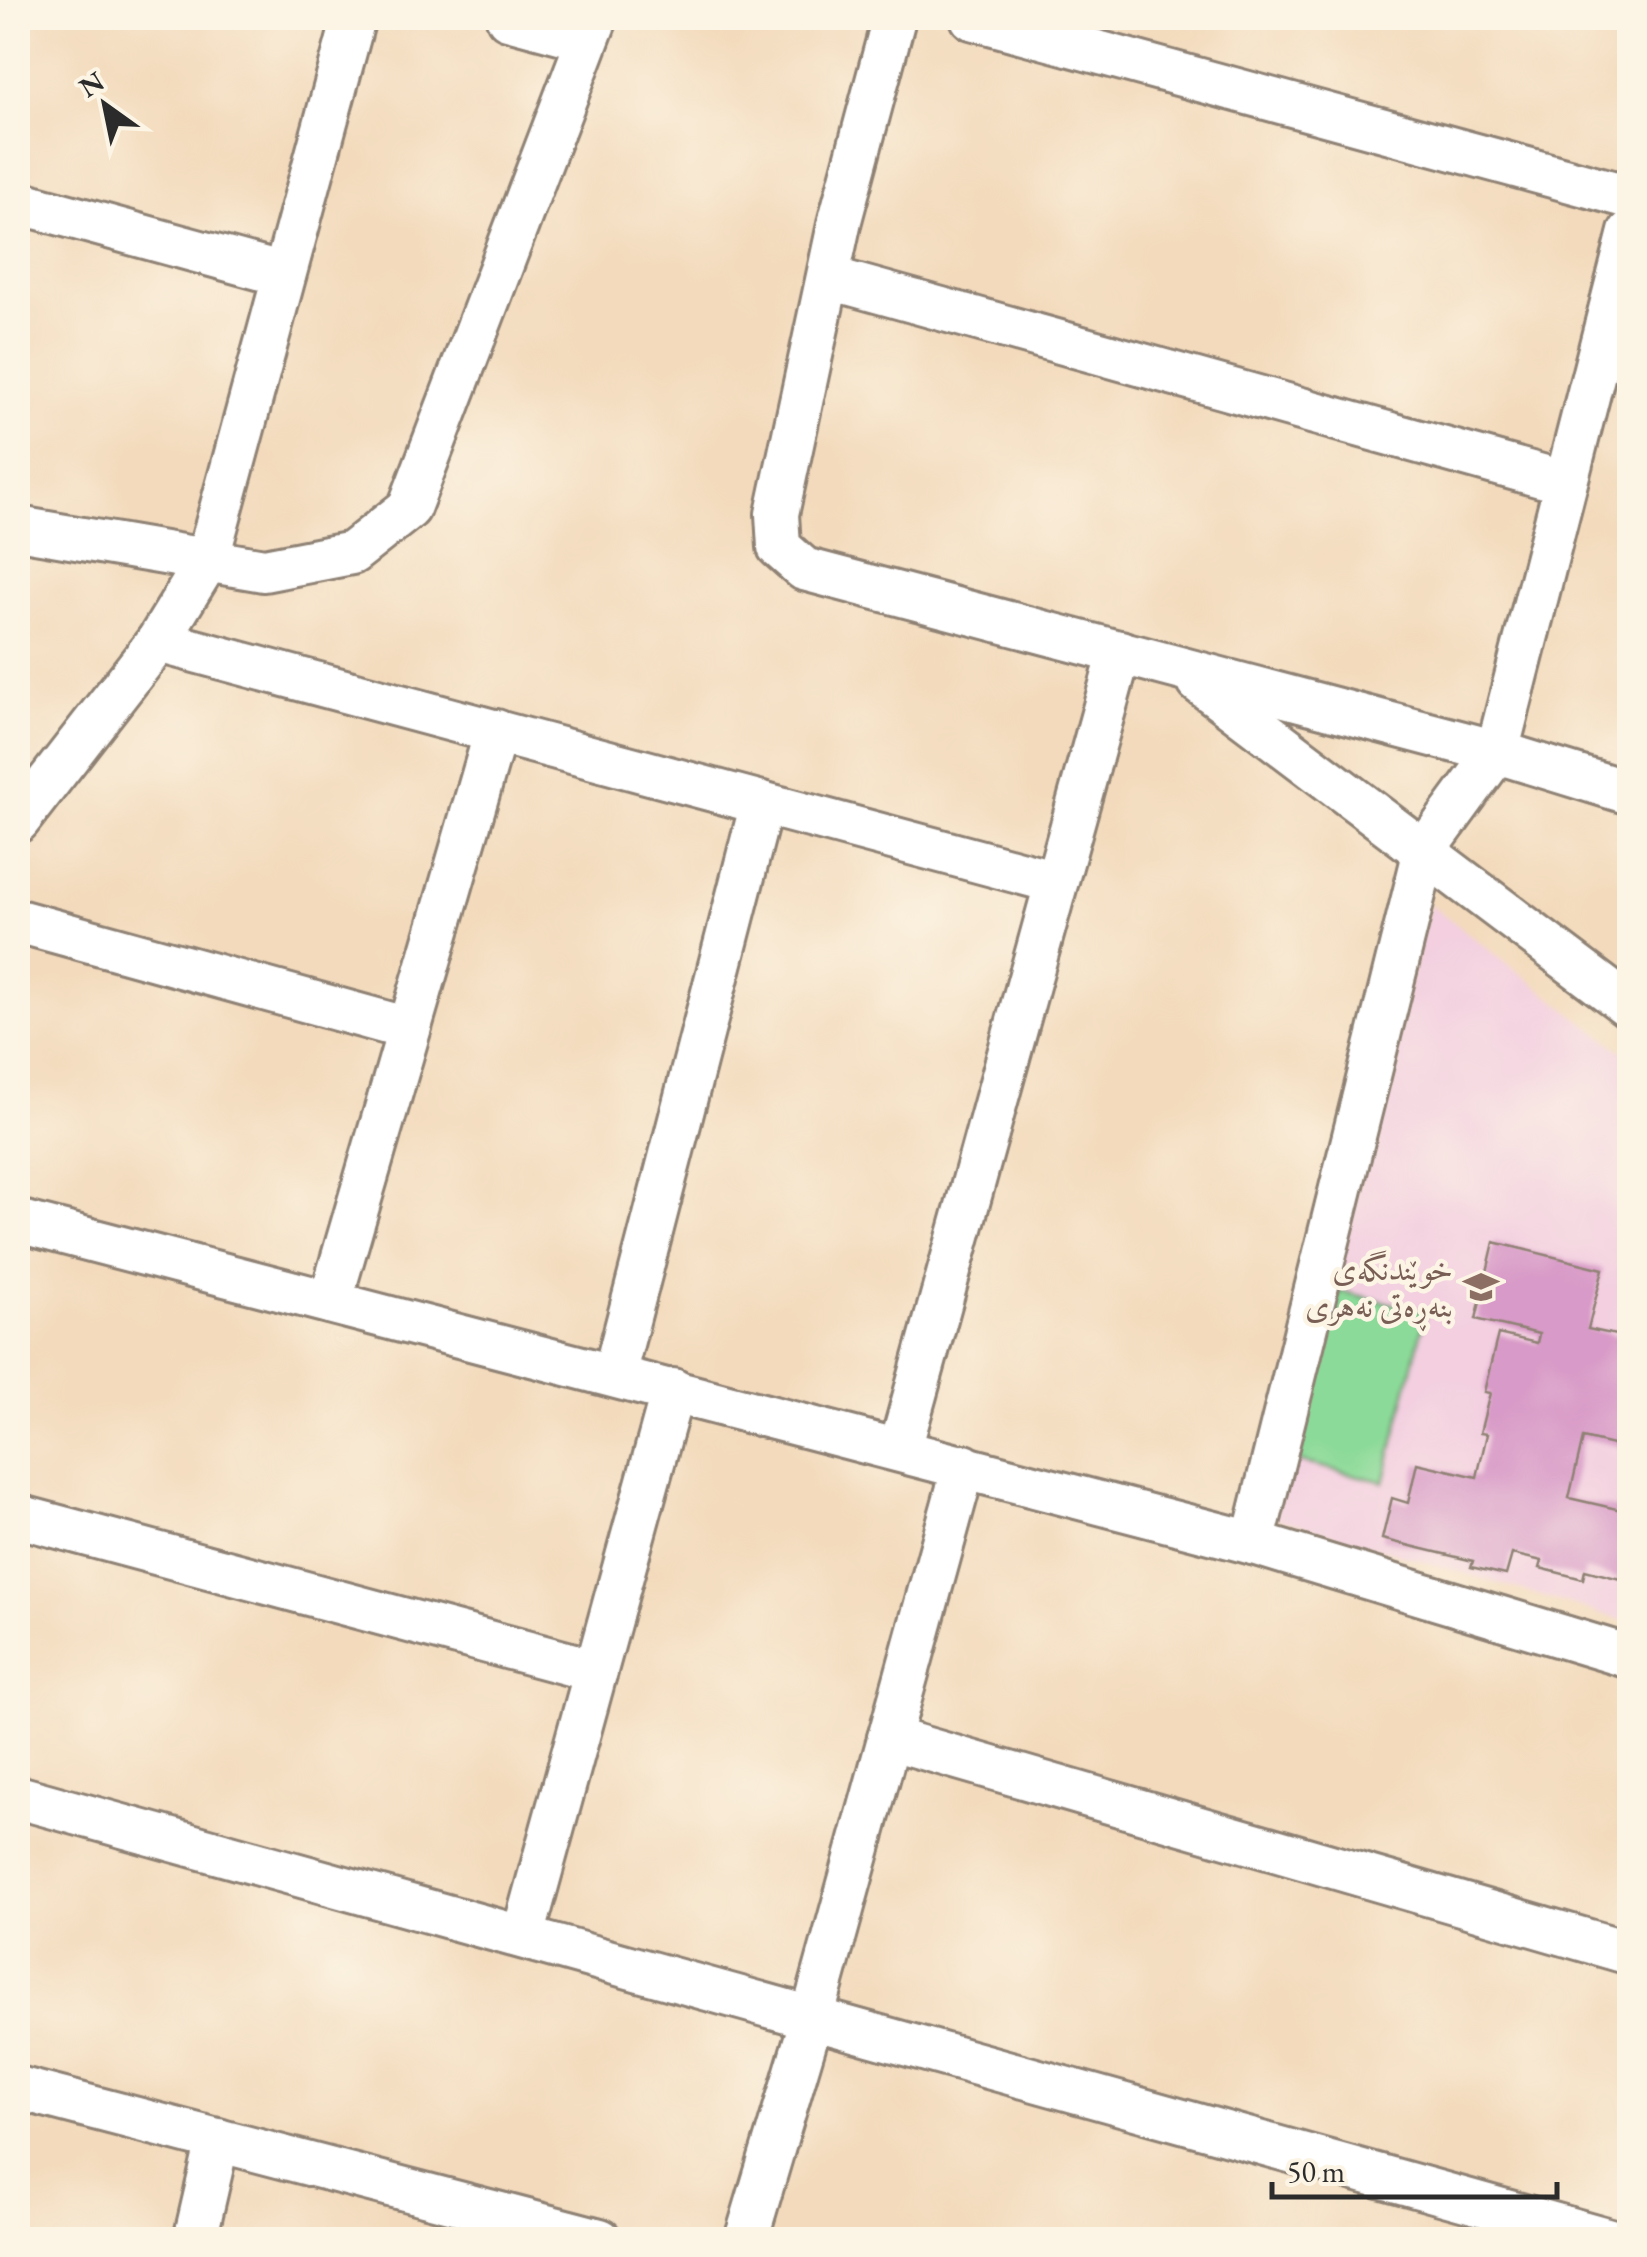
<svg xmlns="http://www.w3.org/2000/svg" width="1647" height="2257" viewBox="0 0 1647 2257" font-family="'EB Garamond',Amiri,serif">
	<rect width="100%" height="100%" fill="#fcf5e5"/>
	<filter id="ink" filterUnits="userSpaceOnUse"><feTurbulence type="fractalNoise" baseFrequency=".01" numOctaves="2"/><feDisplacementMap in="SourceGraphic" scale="20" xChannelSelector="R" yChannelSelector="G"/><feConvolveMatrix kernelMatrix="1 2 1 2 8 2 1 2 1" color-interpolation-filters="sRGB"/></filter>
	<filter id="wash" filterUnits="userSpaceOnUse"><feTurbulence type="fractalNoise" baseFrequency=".0048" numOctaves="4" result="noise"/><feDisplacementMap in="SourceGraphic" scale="40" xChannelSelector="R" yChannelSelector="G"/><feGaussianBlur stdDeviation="2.25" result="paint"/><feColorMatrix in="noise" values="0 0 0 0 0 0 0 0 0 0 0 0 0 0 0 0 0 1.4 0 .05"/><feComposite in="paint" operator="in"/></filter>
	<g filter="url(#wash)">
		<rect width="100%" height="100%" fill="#f3dabc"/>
		<polygon fill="#f3cfe0" points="1430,904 1629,1057 1629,1622 1273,1517"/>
		<polygon fill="#8cda99" stroke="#5c8262" stroke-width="2.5" points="1340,1291 1426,1312 1384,1482 1297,1461"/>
		<g id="blocks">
			<polygon fill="#d89ac8" points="1494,1242 1603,1269 1588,1329 1630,1338 1630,1449 1583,1438 1569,1498 1630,1512 1630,1572 1622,1571 1620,1579 1585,1570 1583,1579 1540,1568 1542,1561 1512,1554 1506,1575 1471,1567 1473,1561 1382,1539 1392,1498 1408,1503 1417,1463 1477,1477 1487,1434 1480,1433 1490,1393 1484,1392 1498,1334 1537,1343 1539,1334 1476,1319"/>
		</g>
	</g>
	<g filter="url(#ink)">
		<use href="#blocks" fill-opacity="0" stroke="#8f8274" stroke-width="2.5"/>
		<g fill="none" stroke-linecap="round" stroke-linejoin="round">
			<defs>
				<g id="minor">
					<polyline points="508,18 586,39"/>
					<polyline points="894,18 840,220 777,514 779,547 804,569 1497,752 1630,793"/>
					<polyline points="972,18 1630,197"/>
					<polyline points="18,202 284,275"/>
					<polyline points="830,278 1563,482"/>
					<polyline points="18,528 264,570 352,553 409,508 596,18"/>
					<polyline points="158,641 1056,882"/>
					<polyline points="1199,682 1630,1007"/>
					<polyline points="18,821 158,641 207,561 354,18"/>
					<polyline points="18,921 409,1029"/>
					<polyline points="18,1221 1253,1543 1630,1657"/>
					<polyline points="330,1302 496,731"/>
					<polyline points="614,1375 762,803"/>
					<polyline points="900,1449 1120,652"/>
					<polyline points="18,1516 596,1671"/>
					<polyline points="1253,1543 1425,850 1497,752 1630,232"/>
					<polyline points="889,1738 1630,1953"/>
					<polyline points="18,1797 1610,2240"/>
					<polyline points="523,1936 673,1390"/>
					<polyline points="18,2088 600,2240"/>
					<polyline points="195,2240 218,2140"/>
					<polyline points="746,2240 813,2015 964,1466"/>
				</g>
			</defs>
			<use href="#minor" stroke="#8f8274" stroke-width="48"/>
			<use href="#minor" stroke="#fff" stroke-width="42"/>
		</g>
	</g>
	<defs>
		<symbol id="school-bare" viewBox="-9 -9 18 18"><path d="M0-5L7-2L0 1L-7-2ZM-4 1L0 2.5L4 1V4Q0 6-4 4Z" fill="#8d6e63" stroke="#fcf5e5" stroke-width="2.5" paint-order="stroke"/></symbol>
	</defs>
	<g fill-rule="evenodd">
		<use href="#school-bare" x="1456" y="1262" width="50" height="50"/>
	</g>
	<g text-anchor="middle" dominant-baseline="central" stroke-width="9" stroke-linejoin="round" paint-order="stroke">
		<g font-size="32" fill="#785e54" stroke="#fcf5e5" text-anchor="end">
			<text x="1453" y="1269">خوێندنگەی<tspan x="1453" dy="37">بنەڕەتی نەهری</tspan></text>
		</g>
	</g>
	<rect width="1647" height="2257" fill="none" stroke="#fcf5e5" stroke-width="60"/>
	<g transform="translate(105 105) rotate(327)" stroke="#fcf5e5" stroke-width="8" paint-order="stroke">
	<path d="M0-8L18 38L0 25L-18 38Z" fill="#2b2b2b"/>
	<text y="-15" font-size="28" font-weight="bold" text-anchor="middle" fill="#2b2b2b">N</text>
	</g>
	<path d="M1272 2182v15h285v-15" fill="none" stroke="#2b2b2b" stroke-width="5"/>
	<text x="1287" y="2182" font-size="30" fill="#2b2b2b" stroke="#fcf5e5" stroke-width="8" paint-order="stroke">50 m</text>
</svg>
